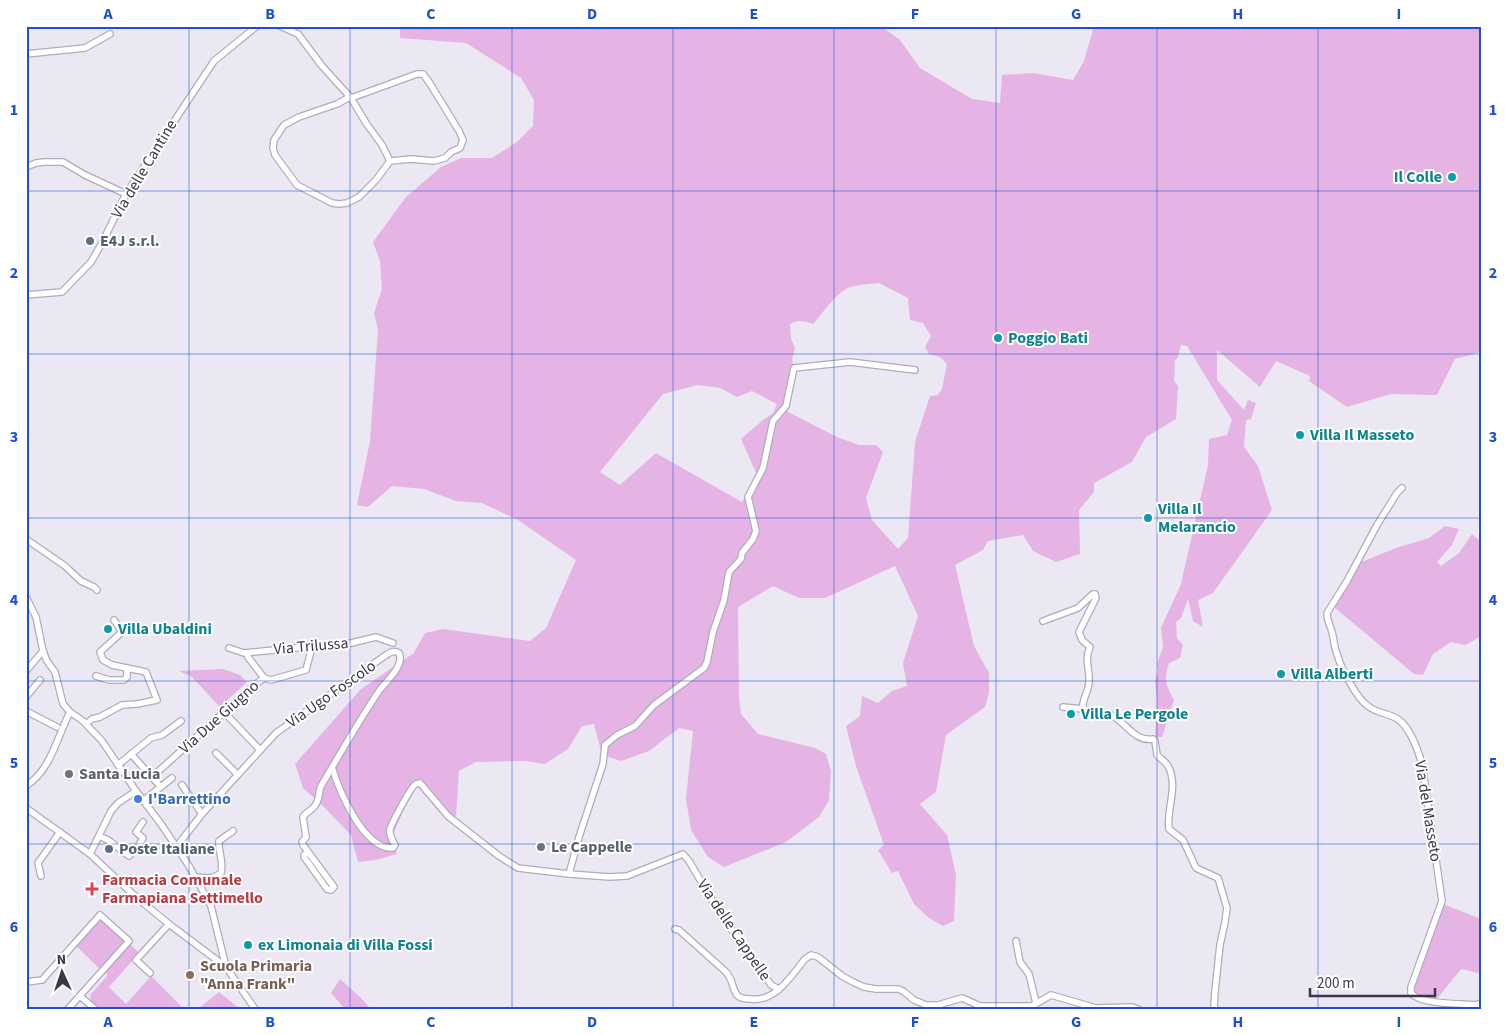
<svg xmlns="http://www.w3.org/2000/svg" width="1507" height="1035" viewBox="0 0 1507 1035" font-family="'Source Sans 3',sans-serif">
	<rect width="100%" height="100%" fill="#ebe8f4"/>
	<g fill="#e6b3e5" fill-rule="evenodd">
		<path d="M400 26H881L900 40 920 68 972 99 1000 103 1002 75 1033 73 1073 80 1084 61 1094 26H1481V352L1455 359 1437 395 1391 394 1347 407 1309 381 1310 376 1276 361 1260 387 1217 350V380L1244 410 1248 400 1256 403 1251 419 1246 420 1244 447 1258 466 1272 510 1213 593 1198 600 1203 627 1193 621 1188 599 1181 618 1176 622 1177 638 1183 645 1180 658 1169 663C1164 682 1165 683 1174 700L1162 737H1155L1157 703 1155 681 1158 672 1157 664 1163 647 1161 628 1181 584 1208 465 1209 439 1227 435 1232 420 1187 346 1181 345 1178 357 1175 360 1174 381 1178 386 1176 419 1146 437 1132 462 1094 483V492L1079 510 1080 554 1056 562 1033 551 1023 535 988 541 983 550 955 565 974 646 989 673V693L985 707 946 735 936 792 920 804 947 835 956 875 954 921 943 926 929 918 914 904 898 871 892 873 878 850 884 845 856 766 846 726 860 716 862 696 878 703 892 691 907 686 903 663 918 616 895 566 825 598H799L773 586 738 607 739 698 741 714 758 734 815 748 826 754 831 771 829 800 819 817 786 842 724 867 708 857 691 830 686 799 693 731 679 728 649 751 621 761 602 755 594 724 582 726 568 749 545 764 525 761 476 762 459 771 456 816 447 821 417 786 404 809 392 837 397 854 376 860 358 862 351 835 319 802 303 788 295 764 361 689 414 653 425 633 443 629 530 641 546 628 576 560 518 520 482 503 456 501 424 489 392 486 368 507 357 505 370 441 378 330 374 313 382 289 380 261 373 242 406 197 441 167 461 158H492L517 142 533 126 534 100 521 78 466 43 400 38ZM879 283 908 298 910 320 923 323 931 336 925 347 929 354 940 357 947 364 942 389 938 395 930 396 915 442 908 538 898 549 872 520 866 498 883 452 876 445H859L837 437 788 412 787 391 796 371 792 360 795 348 791 339 790 324C798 319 805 321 813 324 823 313 835 294 848 288 857 284 870 284 879 283ZM698 385 720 388 737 397 752 391 777 404 773 413 763 420 741 439 757 475 742 502 656 453 620 485 600 472 663 394Z"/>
		<polygon points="1445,526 1459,529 1452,545 1437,562 1441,566 1459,553 1472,534 1481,542 1481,638 1480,637 1465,645 1451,642 1433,654 1423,675 1414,674 1334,607 1359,563 1396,548 1429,538"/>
		<polygon points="223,669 240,675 247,682 220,707 192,677 179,671"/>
		<polygon points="1443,904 1481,919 1481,972 1479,973 1461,969 1436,1000 1417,997 1413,994 1413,987"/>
		<polygon points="99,918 126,941 101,970 75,945"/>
		<polygon points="129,943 139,953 109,987 126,1004 151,976 184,1009 98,1009 91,1002 90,995 108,975 104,971"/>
		<polygon points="340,979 359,996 371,1009 345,1009 331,993"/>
		<polygon points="219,992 240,1009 198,1009"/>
	</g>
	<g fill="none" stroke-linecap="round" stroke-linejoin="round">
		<polyline stroke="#eeeca7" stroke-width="1" points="38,26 54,27 58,26"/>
		<defs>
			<g id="minor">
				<polyline points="280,26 298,34 322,66 351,98 366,123 382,145 390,161"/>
				<polyline points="26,54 85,48 110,34"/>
				<polygon points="417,74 423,74 429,82 459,131 463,140 460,148 451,152 445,158 434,161 411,159 390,161 376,180 359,197 347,203 339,204 332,203 297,185 275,155 273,148 274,140 284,125 299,117 337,104 348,98 351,98"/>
				<polyline points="26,167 36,163 44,162 63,162 85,175 126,194"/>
				<polyline points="26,295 62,292 91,262 102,243 126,194 214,61 257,26"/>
				<path d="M1402 488 1397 493 1377 525 1347 581 1327 613C1327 620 1330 625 1332 632 1334 639 1334 647 1337 654 1341 668 1356 698 1368 706 1376 713 1387 713 1396 718 1409 725 1418 750 1422 764L1442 901 1411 987V993C1421 1005 1459 1003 1476 1005L1481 1003"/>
				<polyline points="26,539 65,566 81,581 94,587 97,590"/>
				<polyline points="26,597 36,617 43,651 47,661 55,672 63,704 70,712 83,721 102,741 136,791 161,824 189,866 211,906 226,967 255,1009"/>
				<path d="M1043 621 1078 608 1093 594H1095L1096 598 1079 632 1082 640 1090 647C1084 660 1090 669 1089 682 1089 692 1081 700 1083 709"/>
				<polyline points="229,648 244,653 306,647 339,646 376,637 393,643"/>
				<polyline points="247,653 248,657 264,678"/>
				<polyline points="26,671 43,651"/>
				<polyline points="96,676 109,680 124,680 127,677 127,668"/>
				<polyline points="26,697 40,680"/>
				<polyline points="1063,707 1083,709"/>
				<path d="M1083 709C1091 715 1103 709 1113 716 1127 724 1135 742 1153 739L1155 741 1157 755C1161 759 1166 762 1168 766 1179 786 1166 809 1169 829L1183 840 1196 868 1218 878 1227 908 1225 922 1220 945 1215 991 1214 1006 1216 1009"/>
				<polyline points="26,711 57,727"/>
				<polyline points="224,712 260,750"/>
				<polyline points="86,724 92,719 100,717 122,705 137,704 157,700 146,672 112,665 103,660 100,652 122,632 114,620"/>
				<polyline points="216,753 237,774"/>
				<polyline points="131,754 160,786"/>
				<polyline points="118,765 151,738 162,735 181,721"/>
				<path d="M332 767C339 791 364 850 393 848L395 845C392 840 389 835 390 829 392 823 411 786 416 784 417 783 419 784 420 783L448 816 499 856 518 868 569 874 610 877 627 876 683 854 689 861 723 919 741 941 771 985 779 989"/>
				<polyline points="152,777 253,686 264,678 271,680 306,670 312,647"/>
				<polyline points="182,785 202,814"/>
				<path d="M26 786C51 770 57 737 70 712"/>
				<polyline points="143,801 172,778"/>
				<polyline points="26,808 90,854 136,897 169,924 226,967"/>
				<polyline points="99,836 108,840 129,856 139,845 143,838 136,832 143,822"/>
				<path d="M177 846 202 814 276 733 386 655C391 652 394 650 399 653 405 666 386 681 379 691 358 722 340 754 321 786 318 792 320 798 316 804 313 810 306 812 303 817L306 837 302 842 303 845 334 887 331 890 327 889 304 857V855L308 853"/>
				<polyline points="90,854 111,811 118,803 136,791"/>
				<polyline points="569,874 579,837 603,764 605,745 617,735 635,726 654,705 704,668 707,662 713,632 724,600 729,572 741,559 742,553 753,539 756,531 748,497 763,468 773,421 786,406 794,368 850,362 915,370"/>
				<polyline points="41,876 38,863 60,832"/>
				<path d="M196 877C207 878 211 880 221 873 224 861 218 853 219 841L233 831"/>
				<path d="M675 929 679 930 725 971C734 980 731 987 737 995 740 999 747 999 751 999 776 1002 791 976 805 959L811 955 818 957 842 976 853 982 864 987 876 989H898L903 991 914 1000 926 1005H938L962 998 980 1006H1032L1051 995 1096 1008 1132 1007 1138 1009"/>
				<polyline points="1016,941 1020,962 1029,974 1036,1003"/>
				<polyline points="150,973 136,960 169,924"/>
				<polyline points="26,982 42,980 100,915 129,941 68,1009"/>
				<polyline points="80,996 95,1009"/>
			</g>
		</defs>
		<use href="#minor" stroke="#b0abbf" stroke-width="8"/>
		<use href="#minor" stroke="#fff" stroke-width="5.5"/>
	</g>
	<path fill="none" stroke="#1d4ed8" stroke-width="1" stroke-opacity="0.55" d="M189 26V1009M350 26V1009M512 26V1009M673 26V1009M834 26V1009M996 26V1009M1157 26V1009M1318 26V1009M26 191H1481M26 354H1481M26 518H1481M26 681H1481M26 844H1481"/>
	<g fill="#0f9aa8" stroke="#fff" stroke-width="2">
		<circle cx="1452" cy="177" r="5"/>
		<circle cx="998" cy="338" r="5"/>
		<circle cx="1300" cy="435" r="5"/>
		<circle cx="1148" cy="518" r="5"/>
		<circle cx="108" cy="629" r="5"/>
		<circle cx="1281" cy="674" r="5"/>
		<circle cx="1071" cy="714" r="5"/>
		<circle cx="248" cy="945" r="5"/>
	</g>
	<g fill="#5c6f8a" stroke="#fff" stroke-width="2">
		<circle cx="90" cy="241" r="5"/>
		<circle cx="109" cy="849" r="5"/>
	</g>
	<g fill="#6b7280" stroke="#fff" stroke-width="2">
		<circle cx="69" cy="774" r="5"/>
		<circle cx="541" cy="847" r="5"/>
	</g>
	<circle fill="#3f7fe0" stroke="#fff" stroke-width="2" cx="138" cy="799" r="5"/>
	<path fill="#e0444e" stroke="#fff" stroke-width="2" d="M89.5 881.5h5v5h5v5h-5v5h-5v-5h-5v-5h5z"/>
	<circle fill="#8d6e63" stroke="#fff" stroke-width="2" cx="190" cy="975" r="5"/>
	<g text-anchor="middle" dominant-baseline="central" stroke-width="4" stroke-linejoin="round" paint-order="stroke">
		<g font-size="16" fill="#3a3747" stroke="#fff">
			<text transform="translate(144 169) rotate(-59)">Via delle Cantine</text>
			<text transform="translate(311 646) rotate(-5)">Via Trilussa</text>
			<text transform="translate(331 694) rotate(-35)">Via Ugo Foscolo</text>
			<text transform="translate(219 717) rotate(-42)">Via Due Giugno</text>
			<text transform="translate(1428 811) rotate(81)">Via del Masseto</text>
			<text transform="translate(734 930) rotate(56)">Via delle Cappelle</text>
		</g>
		<g font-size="16" font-weight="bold" fill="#0d838f" stroke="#fff" text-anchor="start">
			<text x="1442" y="177" text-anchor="end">Il Colle</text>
			<text x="1008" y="338">Poggio Bati</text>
			<text x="1310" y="435">Villa Il Masseto</text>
			<text x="1158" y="509">Villa Il<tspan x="1158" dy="18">Melarancio</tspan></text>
			<text x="118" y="629">Villa Ubaldini</text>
			<text x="1291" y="674">Villa Alberti</text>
			<text x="1081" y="714">Villa Le Pergole</text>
			<text x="258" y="945">ex Limonaia di Villa Fossi</text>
		</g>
		<g font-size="16" font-weight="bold" fill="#4e5e75" stroke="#fff" text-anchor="start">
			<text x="100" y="241">E4J s.r.l.</text>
			<text x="119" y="849">Poste Italiane</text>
		</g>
		<g font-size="16" font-weight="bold" fill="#5b616d" stroke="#fff" text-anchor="start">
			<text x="79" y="774">Santa Lucia</text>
			<text x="551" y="847">Le Cappelle</text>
		</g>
		<g font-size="16" font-weight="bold" fill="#366cbe" stroke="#fff" text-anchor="start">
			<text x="148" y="799">I'Barrettino</text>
		</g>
		<g font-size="16" font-weight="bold" fill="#be3a42" stroke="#fff" text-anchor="start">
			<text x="102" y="880">Farmacia Comunale<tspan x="102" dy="18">Farmapiana Settimello</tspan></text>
		</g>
		<g font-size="16" font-weight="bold" fill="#785e54" stroke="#fff" text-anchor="start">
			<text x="200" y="966">Scuola Primaria<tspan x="200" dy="18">"Anna Frank"</tspan></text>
		</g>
	</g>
	<rect width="1507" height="1035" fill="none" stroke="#ffffff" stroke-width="55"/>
	<g transform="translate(62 972) rotate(357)" stroke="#ffffff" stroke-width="4" paint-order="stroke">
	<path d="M0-4L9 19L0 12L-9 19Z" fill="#3a3747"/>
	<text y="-8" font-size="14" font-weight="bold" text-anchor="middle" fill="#3a3747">N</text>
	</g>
	<path d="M1310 988v8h125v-8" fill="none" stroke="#3a3747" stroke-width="2.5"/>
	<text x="1317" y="988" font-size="15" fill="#3a3747" stroke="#ffffff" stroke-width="4" paint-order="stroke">200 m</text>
	<rect x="28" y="28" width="1452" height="980" fill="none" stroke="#1d4ed8" stroke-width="2"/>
	<g font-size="16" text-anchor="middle" font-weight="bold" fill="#1d4ed8">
		<text x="108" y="19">A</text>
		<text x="270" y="19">B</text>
		<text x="431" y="19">C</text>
		<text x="592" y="19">D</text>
		<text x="754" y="19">E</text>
		<text x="915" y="19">F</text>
		<text x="1076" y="19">G</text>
		<text x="1238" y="19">H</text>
		<text x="1399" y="19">I</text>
		<text x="14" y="115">1</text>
		<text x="1493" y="115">1</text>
		<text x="14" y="278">2</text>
		<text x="1493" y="278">2</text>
		<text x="14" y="442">3</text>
		<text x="1493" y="442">3</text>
		<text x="14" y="605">4</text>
		<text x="1493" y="605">4</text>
		<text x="14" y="768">5</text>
		<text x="1493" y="768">5</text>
		<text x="14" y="932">6</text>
		<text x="1493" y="932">6</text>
		<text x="108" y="1027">A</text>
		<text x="270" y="1027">B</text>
		<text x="431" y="1027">C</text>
		<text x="592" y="1027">D</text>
		<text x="754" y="1027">E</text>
		<text x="915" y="1027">F</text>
		<text x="1076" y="1027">G</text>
		<text x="1238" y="1027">H</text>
		<text x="1399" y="1027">I</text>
	</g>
</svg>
